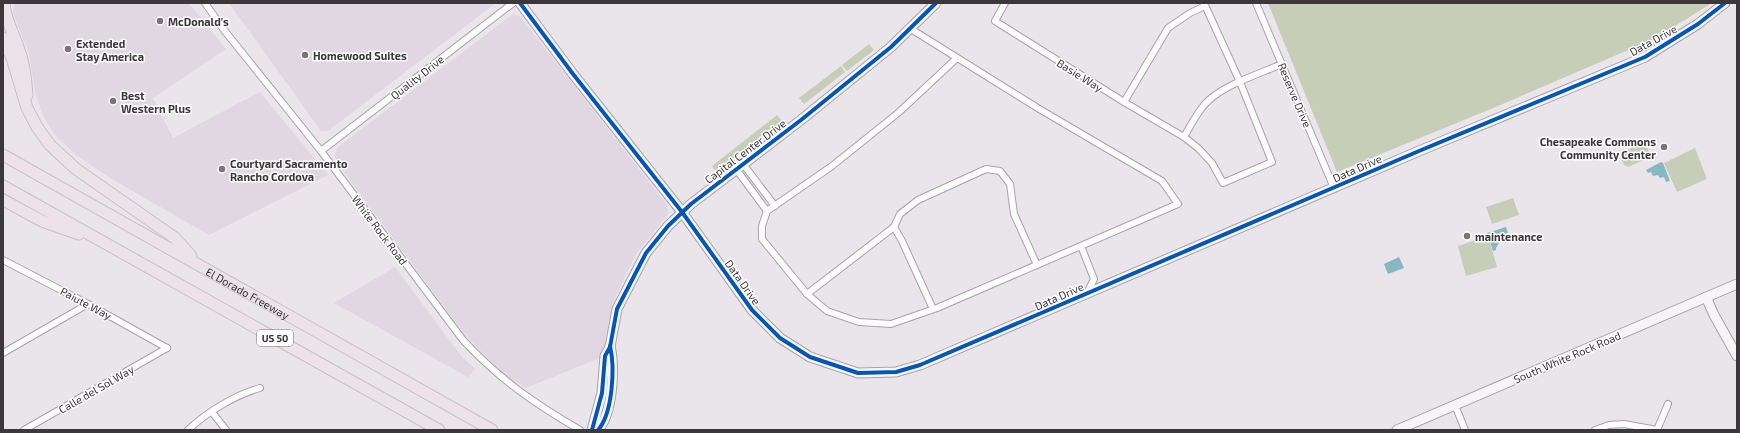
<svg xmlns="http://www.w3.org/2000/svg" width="1740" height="433" viewBox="0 0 1740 433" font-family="'Exo 2',sans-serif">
	<rect width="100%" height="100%" fill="#eae5ea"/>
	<g fill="#e1d7e2">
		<polygon points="14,3 189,3 226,49 153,98 173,138 260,92 328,175 209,235 110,178 76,155 54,134 45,119 36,97 29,54 13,13"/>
		<polygon points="229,3 496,3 328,131 321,131"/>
		<polygon points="513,14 520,16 667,205 668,210 668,214 636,254 620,287 612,305 602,357 526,388 508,377 489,360 462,331 338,164 335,156 336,150 338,147"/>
		<polygon points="395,267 462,357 475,369 468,377 334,303"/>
	</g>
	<g fill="#c6ceb7">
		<polygon points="1268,3 1712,3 1654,39 1498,106 1337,172"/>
		<polygon points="869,44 874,50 847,71 842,65"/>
		<polygon points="841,66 845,72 804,104 799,98"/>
		<polygon points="777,115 782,121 716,172 712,166"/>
		<polygon points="1645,142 1651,157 1628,167 1624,165 1620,157 1622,152"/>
		<polygon points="1695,148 1707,179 1677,192 1664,163"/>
		<polygon points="1513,198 1519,215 1492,224 1486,207"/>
		<polygon points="1488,236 1497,267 1466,276 1458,246"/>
	</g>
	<g fill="#85b8c1">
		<polygon points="1661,162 1663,163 1670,181 1666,182 1664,177 1660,178 1658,175 1653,176 1651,172 1648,173 1646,170"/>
		<polygon points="1506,227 1508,233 1504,234 1496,248 1496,250 1493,251 1487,233"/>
		<polygon points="1399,257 1404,268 1388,274 1384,264"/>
	</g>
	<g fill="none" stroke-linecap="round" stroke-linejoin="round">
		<defs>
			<g id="street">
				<path d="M205 3 224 30 321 151 463 340C499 379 535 404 580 430"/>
				<polyline points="1005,3 995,21 1124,102 1184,137 1198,148 1212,163 1223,183 1272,162 1240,82 1204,3"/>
				<polyline points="1256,3 1334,188"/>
				<polyline points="911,29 1041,110 1162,181 1178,204 937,308 891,324 859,322 827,311 807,294 762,239 762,226 767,211 832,166 898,113 957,58"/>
				<polyline points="1124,102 1168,28 1190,13 1205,6"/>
				<path d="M1184 137C1191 125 1198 110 1208 101 1226 84 1259 74 1282 64"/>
				<polyline points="321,151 513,3"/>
				<polyline points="743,164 775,206"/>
				<polyline points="736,169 767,211"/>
				<polyline points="894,227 900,214 918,200 986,169 1000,171 1010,184 1014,214 1037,265"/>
				<polyline points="1081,246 1094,279 1087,293"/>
				<polyline points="3,260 88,304 167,348"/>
				<polyline points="807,294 894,227 902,241 933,309"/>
				<polyline points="3,353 88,304"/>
				<polyline points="1455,405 1465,430"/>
				<polyline points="212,412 226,430"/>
				<polyline points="24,430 167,348"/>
				<path d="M188 430C207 412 235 395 260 388"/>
				<polyline points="1595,430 1609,425 1624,424 1657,430"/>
				<polyline points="1657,430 1668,404"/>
			</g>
			<g id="secondary">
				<polyline points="520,3 573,74 682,212 752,310 780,338 810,357 858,373 896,372 920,365 1419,151 1645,57 1698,24 1725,3"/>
				<polyline points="1706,297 1714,315 1737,356"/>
				<polyline points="592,430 602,393 605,356 610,347 617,309 646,253 668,226 691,204 801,120 891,47 936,3"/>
				<path d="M598 430C613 413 615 367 610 346"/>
				<polyline points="1397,430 1737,284"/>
			</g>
			<g id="highway">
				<path d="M4 3C5 19 13 32 18 47 24 62 26 79 27 95"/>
				<polyline points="3,38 12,58 27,108 37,127 50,145 76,169 175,238 191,256"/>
				<path id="s1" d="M3 155 492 430"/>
				<polyline points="3,186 439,430"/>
				<polyline points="3,200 42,221 79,234"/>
			</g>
		</defs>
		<use href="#street" stroke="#a7a3a7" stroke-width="8"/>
		<use href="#secondary" stroke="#a7a3a7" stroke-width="11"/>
		<use href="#highway" stroke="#c5c2c5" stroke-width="13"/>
		<use href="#street" stroke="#fcfbfc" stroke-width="6"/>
		<use href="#secondary" stroke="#f7f3f6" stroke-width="9"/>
		<use href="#highway" stroke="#ece2e7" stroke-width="11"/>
		<defs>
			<g id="cycleway">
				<polyline points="520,3 573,74 682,212 752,310 780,338 810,357 858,373 896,372 920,365 1419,151 1645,57 1698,24 1725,3"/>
				<polyline points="592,430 602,393 605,356 610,347 617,309 646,253 668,226 691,204 801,120 891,47 936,3"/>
				<path d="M598 430C613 413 615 367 610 346"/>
			</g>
		</defs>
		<use href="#cycleway" stroke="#fff" stroke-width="6"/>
		<use href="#cycleway" stroke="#0057b8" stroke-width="4"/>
	</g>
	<g fill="#787478" stroke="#fff" stroke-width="1.5">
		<circle cx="160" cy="21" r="4"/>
		<circle cx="68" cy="49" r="4"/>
		<circle cx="305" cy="55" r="4"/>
		<circle cx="113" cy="101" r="4"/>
		<circle cx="1664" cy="147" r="4"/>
		<circle cx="222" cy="169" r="4"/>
		<circle cx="1467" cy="236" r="4"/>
	</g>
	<g text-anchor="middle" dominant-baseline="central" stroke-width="3" stroke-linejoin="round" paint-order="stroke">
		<rect fill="#fff" stroke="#767376" stroke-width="1" x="257" y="330" width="36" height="16" rx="3"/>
		<g font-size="10" font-weight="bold" fill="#3b373b">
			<text x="275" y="338">US 50</text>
		</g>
		<g font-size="11" font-weight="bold" fill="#3b373b" stroke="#fff" text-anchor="start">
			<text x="168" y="21">McDonald's</text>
			<text x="76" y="43">Extended<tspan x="76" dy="13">Stay America</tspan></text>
			<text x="313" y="55">Homewood Suites</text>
			<text x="121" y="95">Best<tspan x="121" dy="13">Western Plus</tspan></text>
			<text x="1656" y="141" text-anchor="end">Chesapeake Commons<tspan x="1656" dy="13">Community Center</tspan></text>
			<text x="230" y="163">Courtyard Sacramento<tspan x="230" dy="13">Rancho Cordova</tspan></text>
			<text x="1475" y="236">maintenance</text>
		</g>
		<g font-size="11" fill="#3b373b" stroke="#fff">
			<text transform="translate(1653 40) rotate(-29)">Data Drive</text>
			<text transform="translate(1080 75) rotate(32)">Basie Way</text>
			<text transform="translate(417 77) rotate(-38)">Quality Drive</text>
			<text transform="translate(1295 95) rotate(67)">Reserve Drive</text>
			<text transform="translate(745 151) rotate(-37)">Capital Center Drive</text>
			<text transform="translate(1357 168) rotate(-24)">Data Drive</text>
			<text transform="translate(380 230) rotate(53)">White Rock Road</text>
			<text transform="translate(743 282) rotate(55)">Data Drive</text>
			<text stroke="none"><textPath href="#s1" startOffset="281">El Dorado Freeway</textPath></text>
			<text transform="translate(1059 296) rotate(-24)">Data Drive</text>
			<text transform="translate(86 303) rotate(28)">Paiute Way</text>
			<text transform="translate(1567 357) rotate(-23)">South White Rock Road</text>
			<text transform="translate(96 389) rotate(-30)">Calle del Sol Way</text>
		</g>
	</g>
	<rect width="1740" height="433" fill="none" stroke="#3b373b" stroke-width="8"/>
</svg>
